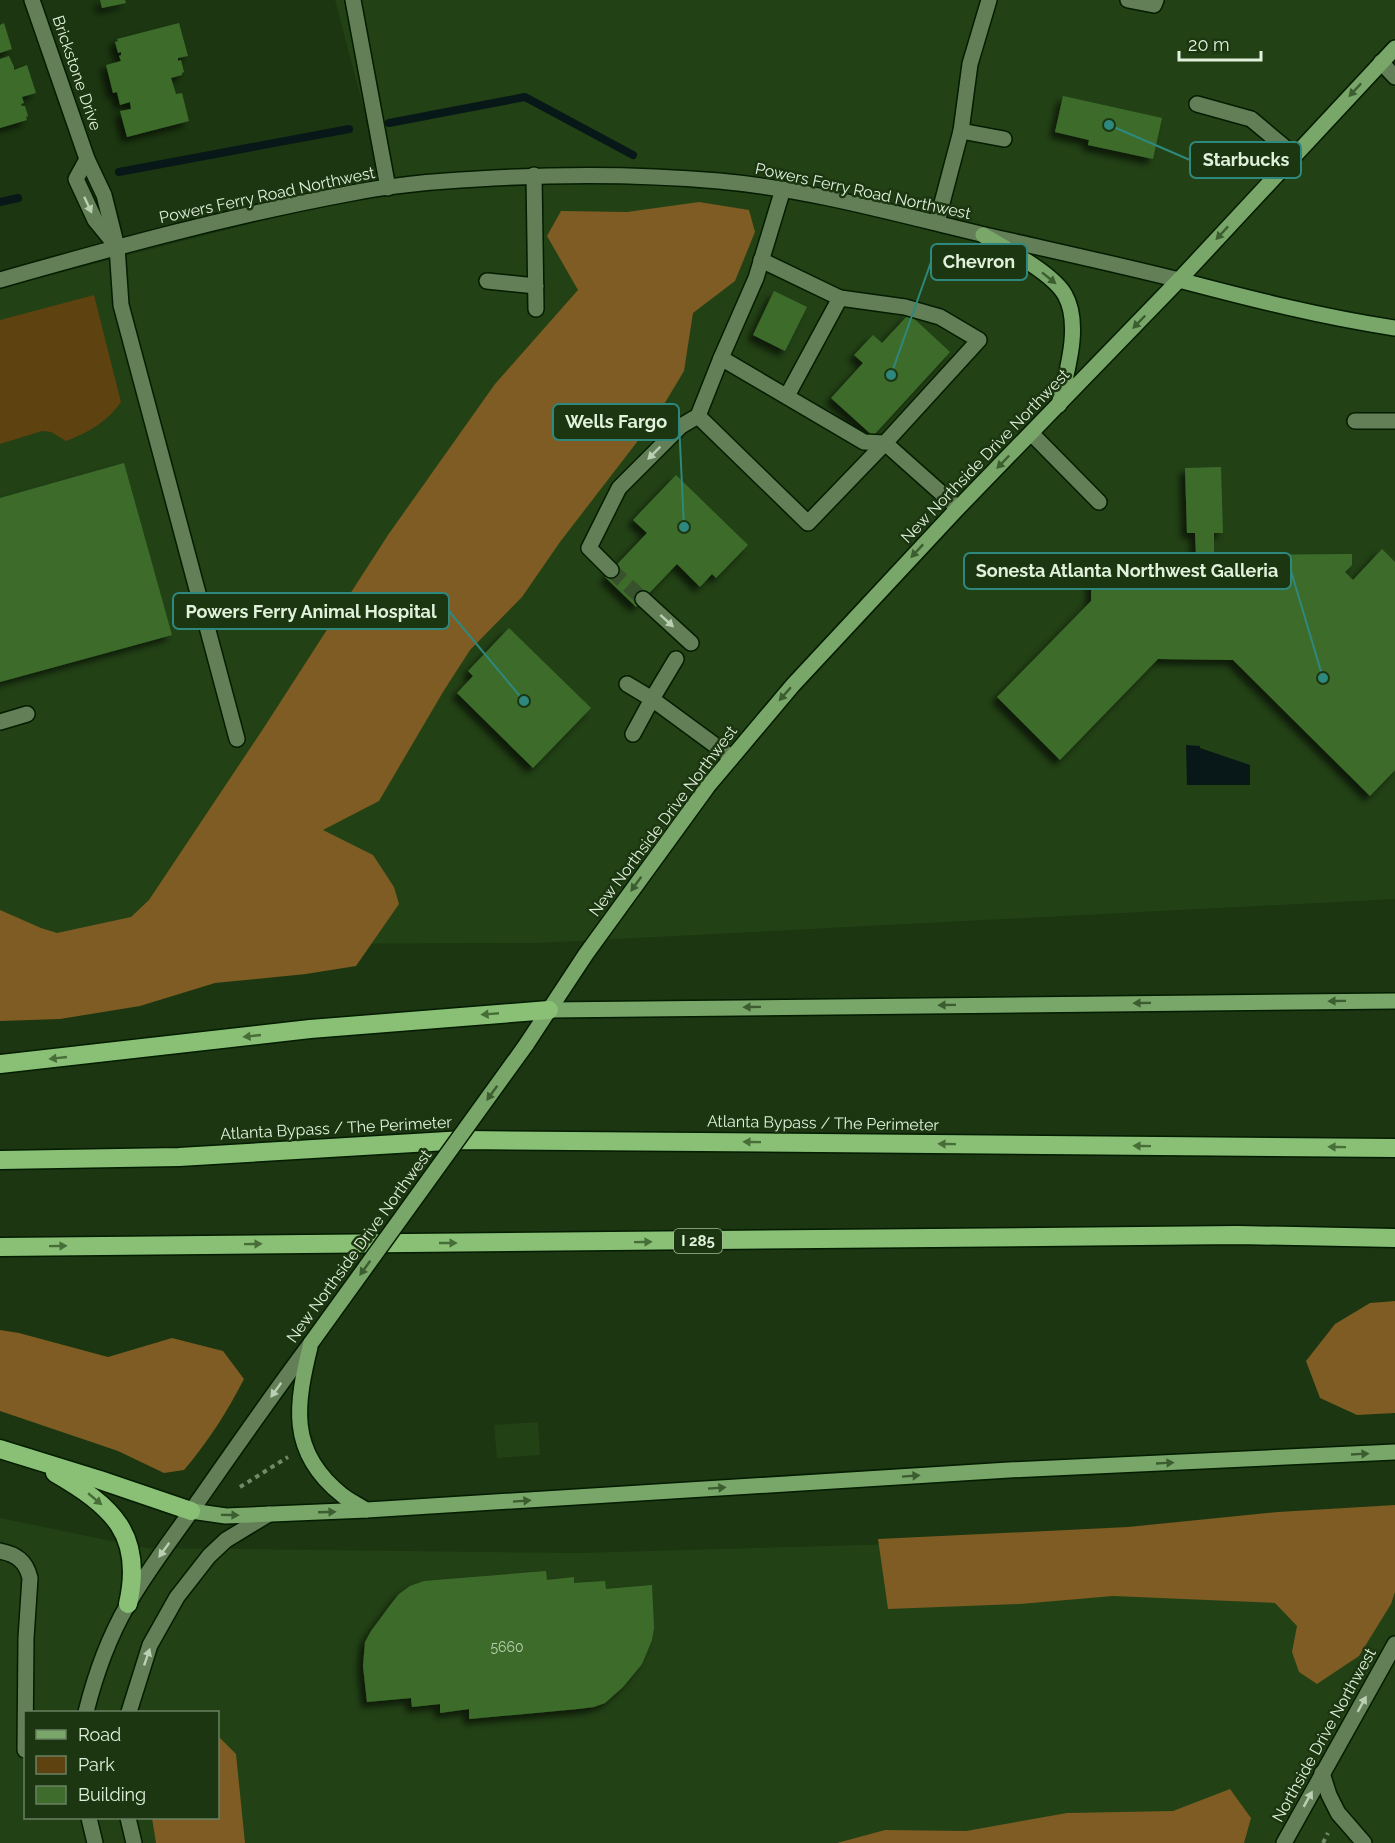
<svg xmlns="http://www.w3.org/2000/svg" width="1395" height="1843" viewBox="0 0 1395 1843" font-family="Raleway,sans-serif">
	<defs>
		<filter id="shadow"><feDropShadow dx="-5.5" dy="5.5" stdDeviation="3" flood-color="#0009"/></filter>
	</defs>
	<rect width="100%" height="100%" fill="#1b3610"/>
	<g fill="#224115" fill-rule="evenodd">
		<polygon points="335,0 1395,0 1395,899 538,943 0,945 0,288 385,189"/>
		<polygon points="538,1422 540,1455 497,1458 494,1425"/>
		<path d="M0 1518 146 1548 579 1553 1395 1530V1843H0ZM26 1712H218V1818H26Z"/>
	</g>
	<path fill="#5e4210" d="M94 295 121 402C108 421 88 433 66 441L51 432 42 431 0 444V320Z"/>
	<g fill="#7e5c23">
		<polygon points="699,202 749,210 755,232 735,281 693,313 684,371 657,416 560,542 522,597 470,650 443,692 379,801 323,830 373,855 394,887 399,904 356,966 306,974 215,983 140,1006 60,1019 0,1021 0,910 41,928 57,933 131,917 149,900 263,729 388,535 495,384 578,290 547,236 561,211 627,212"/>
		<polygon points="1395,1301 1395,1413 1357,1415 1320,1398 1306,1361 1335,1324 1370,1303"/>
		<path d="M0 1330 19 1333 108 1357 172 1338 223 1351 244 1379C227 1412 208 1442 184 1470L164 1473 118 1451 0 1411Z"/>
		<polygon points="1395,1505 1395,1592 1391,1604 1359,1656 1317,1684 1299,1672 1292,1652 1297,1626 1275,1603 1113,1596 1020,1604 888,1609 878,1539 1128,1527 1278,1512"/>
		<polygon points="218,1736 236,1754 245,1843 156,1843 152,1818 218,1818"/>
		<polygon points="1230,1789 1251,1818 1244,1843 837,1843 885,1830 966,1831 1067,1813 1173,1811"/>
	</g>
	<polygon fill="#081818" points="1186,745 1200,746 1200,748 1250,765 1250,785 1187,785"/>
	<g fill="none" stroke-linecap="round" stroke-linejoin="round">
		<g stroke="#081818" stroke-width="8">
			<polyline points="389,123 525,97 633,155"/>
			<polyline points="119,172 349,129"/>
			<polyline points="0,202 18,198"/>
		</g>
	</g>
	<g fill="#3e6c2c" filter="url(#shadow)">
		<polygon points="100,0 125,0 126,3 102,8"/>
		<polygon points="4,23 12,49 0,53 0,25"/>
		<polygon points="179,23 188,56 178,58 178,61 181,60 184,72 182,73 182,75 171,78 176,94 182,93 189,121 127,137 120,111 131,109 130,102 120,105 117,92 113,93 106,65 121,61 119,56 121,55 121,52 118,53 115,42 118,41 117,39"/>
		<polygon points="9,56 14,67 14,70 27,65 36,93 22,97 24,103 21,104 22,106 25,106 28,116 26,117 27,120 0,128 0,59"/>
		<polygon points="1063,96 1162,118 1153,159 1088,145 1089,140 1055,132"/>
		<polygon points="774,291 807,307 785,351 753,335"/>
		<polygon points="909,314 950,352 873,436 831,398 863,363 854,355 873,335 882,343"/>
		<polygon points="124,463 172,635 0,682 0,498"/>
		<polygon points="1221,467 1223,533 1214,533 1214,555 1352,554 1352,565 1345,572 1353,580 1382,549 1395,562 1395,770 1370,796 1233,660 1158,659 1060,760 997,697 1091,601 1092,556 1196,555 1195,533 1187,533 1185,468"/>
		<polygon points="676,475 748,545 716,578 712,574 700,587 677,564 636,607 605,577 647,533 633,520"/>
		<polygon points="509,628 591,708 533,768 457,693 473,676 468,671"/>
		<polygon points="546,1571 547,1580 574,1577 574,1583 605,1581 606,1589 652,1585 654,1628 652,1640 642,1664 623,1687 605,1703 594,1707 578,1709 469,1719 469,1709 440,1713 440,1704 412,1707 411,1698 367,1702 363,1666 365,1642 371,1631 391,1604 399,1594 410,1586 424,1581"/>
	</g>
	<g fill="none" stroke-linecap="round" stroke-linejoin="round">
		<polyline stroke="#39522e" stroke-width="15" stroke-dasharray="15 8" stroke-linecap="butt" points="611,570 643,599"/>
		<defs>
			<g id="minor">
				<polyline points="32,0 87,159 104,195 117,247 121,305 237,739"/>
				<polyline points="353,0 388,188"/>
				<polyline points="1128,0 1154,5 1156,0"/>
				<polyline points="1381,62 1395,77"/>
				<polyline points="1197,104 1251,119 1294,155"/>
				<polyline points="961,131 1004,139"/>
				<polyline points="87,159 76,179 95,220 113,242"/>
				<polyline points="534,175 536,309"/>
				<polyline points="937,222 961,131 970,64 989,0"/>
				<polyline points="761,260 840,298 787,396"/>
				<path d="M0 280C116 247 233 215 352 193 393 185 436 181 478 179 558 174 639 174 719 181 809 189 897 214 985 235 1050 250 1115 264 1179 280"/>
				<polyline points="487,281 536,286"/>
				<polyline points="721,358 756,278 783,189"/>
				<polyline points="698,416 808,523 885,443 979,340 940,317 905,307 840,298"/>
				<polyline points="1355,421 1395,421"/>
				<polyline points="1031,433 1099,502"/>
				<polyline points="611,570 589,548 619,488 681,426 698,416 721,358 864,442 885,443 958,508"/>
				<polyline points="643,599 691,643"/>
				<polyline points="627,684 652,699 676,659"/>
				<polyline points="0,722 27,714"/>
				<polyline points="633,734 652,699 731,757"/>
				<path d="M0 1551C16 1554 26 1561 30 1578L26 1638 25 1750"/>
				<path d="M86 1712C95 1676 108 1639 127 1606 148 1569 175 1535 199 1500 236 1447 272 1395 311 1343"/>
				<polyline points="129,1712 150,1645 177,1597 209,1556 226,1540 269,1514"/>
				<polyline points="1322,1773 1329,1795 1338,1813 1364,1843"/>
				<polyline points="89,1818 95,1843"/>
				<polyline points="128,1818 134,1843"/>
				<polyline points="1284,1843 1395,1644"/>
			</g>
			<g id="major">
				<path d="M983 235C1006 249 1053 273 1065 295 1082 325 1066 374 1059 405"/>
				<path d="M1179 280C1251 299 1322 317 1395 328"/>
				<polyline points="549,1010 1395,1001"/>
				<polyline points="526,1045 586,954 708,786 793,685 958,508 1179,280 1395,48"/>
				<path d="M311 1343C296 1404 287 1451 342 1495 349 1501 359 1505 366 1510"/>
				<polyline points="191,1511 226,1516 367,1510 1009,1470 1395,1452"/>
			</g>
			<g id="highway">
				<polyline points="0,1064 310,1029 549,1010"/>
				<polyline points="0,1160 179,1157 464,1140 1395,1148"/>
				<polyline points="0,1247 1238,1235 1395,1238"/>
				<polyline points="0,1449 100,1480 191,1511"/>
				<path d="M55 1473C112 1506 144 1534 128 1604"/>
			</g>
		</defs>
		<use href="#minor" stroke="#041c00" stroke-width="18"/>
		<use href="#major" stroke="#041c00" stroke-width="18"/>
		<use href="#highway" stroke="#041c00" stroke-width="21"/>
		<g stroke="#73896a" stroke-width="4" stroke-dasharray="4.5 4.5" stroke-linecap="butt">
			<polyline points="240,1487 288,1457"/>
			<polyline points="1323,1843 1328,1833"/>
		</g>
		<use href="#minor" stroke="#627f57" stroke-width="15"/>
		<use href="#major" stroke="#79a669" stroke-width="15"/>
		<use href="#highway" stroke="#89c075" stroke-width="18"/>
		<defs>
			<polyline id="major-bridge" points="311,1343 526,1045"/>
		</defs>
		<use href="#major-bridge" stroke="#041c00" stroke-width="18" stroke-linecap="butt"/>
		<use href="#major-bridge" stroke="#79a669" stroke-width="15"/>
	</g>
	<defs><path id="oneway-solid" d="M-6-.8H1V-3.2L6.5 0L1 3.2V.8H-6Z" transform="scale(1.5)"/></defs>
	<g fill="#3c5d2f">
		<use href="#oneway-solid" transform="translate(1355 90) rotate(133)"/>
		<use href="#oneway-solid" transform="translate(1222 233) rotate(133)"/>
		<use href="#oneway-solid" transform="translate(1049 278) rotate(39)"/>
		<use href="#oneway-solid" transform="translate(1139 322) rotate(134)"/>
		<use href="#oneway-solid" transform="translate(1003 462) rotate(134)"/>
		<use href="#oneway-solid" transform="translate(917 551) rotate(133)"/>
		<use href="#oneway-solid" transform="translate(785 694) rotate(131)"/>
		<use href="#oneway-solid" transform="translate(636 884) rotate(126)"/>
		<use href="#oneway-solid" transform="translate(1337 1001) rotate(179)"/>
		<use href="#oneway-solid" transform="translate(1142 1003) rotate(179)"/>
		<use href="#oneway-solid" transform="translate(947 1005) rotate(179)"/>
		<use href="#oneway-solid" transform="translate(752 1007) rotate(179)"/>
		<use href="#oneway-solid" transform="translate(492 1093) rotate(126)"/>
		<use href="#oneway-solid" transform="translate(365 1268) rotate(126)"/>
		<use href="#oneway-solid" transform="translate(1360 1454) rotate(-3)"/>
		<use href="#oneway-solid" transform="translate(1165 1463) rotate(-3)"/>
		<use href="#oneway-solid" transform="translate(911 1476) rotate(-4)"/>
		<use href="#oneway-solid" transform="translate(717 1488) rotate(-4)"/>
		<use href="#oneway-solid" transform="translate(522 1501) rotate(-4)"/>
		<use href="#oneway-solid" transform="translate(327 1512) rotate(-2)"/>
		<use href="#oneway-solid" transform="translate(230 1515) rotate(1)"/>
	</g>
	<g fill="#bbcfb3">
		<use href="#oneway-solid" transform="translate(88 205) rotate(65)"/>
		<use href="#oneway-solid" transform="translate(654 453) rotate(135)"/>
		<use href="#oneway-solid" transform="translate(667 621) rotate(42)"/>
		<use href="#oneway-solid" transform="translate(276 1390) rotate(126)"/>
		<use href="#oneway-solid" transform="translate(164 1550) rotate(126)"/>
		<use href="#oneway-solid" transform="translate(147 1657) rotate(-71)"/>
		<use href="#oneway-solid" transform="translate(1362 1704) rotate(-61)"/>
		<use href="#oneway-solid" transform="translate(1308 1799) rotate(-61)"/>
	</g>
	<g fill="#476d38">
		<use href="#oneway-solid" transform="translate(490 1014) rotate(175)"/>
		<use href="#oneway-solid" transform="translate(252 1036) rotate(174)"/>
		<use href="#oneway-solid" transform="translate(58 1058) rotate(174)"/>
		<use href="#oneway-solid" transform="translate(752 1142) rotate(-179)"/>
		<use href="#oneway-solid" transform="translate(947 1144) rotate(-179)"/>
		<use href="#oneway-solid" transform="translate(1142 1146) rotate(-179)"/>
		<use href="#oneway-solid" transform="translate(1337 1147) rotate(-179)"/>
		<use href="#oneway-solid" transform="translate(643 1242) rotate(-1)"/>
		<use href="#oneway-solid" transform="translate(448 1243)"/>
		<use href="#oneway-solid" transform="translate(253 1244) rotate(-1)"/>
		<use href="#oneway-solid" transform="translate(58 1246) rotate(-1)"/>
		<use href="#oneway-solid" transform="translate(95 1499) rotate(40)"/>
	</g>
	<g text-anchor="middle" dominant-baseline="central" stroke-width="5" stroke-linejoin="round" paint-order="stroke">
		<g font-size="14" fill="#b8d0af">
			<text x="507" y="1647">5660</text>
		</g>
		<rect fill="#1b3610" stroke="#a6b99e" stroke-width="1.5" x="674" y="1229" width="48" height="24" rx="4.5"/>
		<g font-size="15" font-weight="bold" fill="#e1f1db">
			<text x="698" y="1241">I 285</text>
		</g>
		<g font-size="16" fill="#e1f1db" stroke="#1b3610">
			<text transform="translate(77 73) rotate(71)">Brickstone Drive</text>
			<text transform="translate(863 191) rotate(12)">Powers Ferry Road Northwest</text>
			<text transform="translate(267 195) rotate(-12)">Powers Ferry Road Northwest</text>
			<text transform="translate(985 456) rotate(-46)">New Northside Drive Northwest</text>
			<text transform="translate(663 821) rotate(-53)">New Northside Drive Northwest</text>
			<text transform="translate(823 1123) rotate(1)">Atlanta Bypass / The Perimeter</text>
			<text transform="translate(336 1128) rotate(-3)">Atlanta Bypass / The Perimeter</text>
			<text transform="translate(359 1246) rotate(-54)">New Northside Drive Northwest</text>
			<text transform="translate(1324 1735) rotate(-61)">Northside Drive Northwest</text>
		</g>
	</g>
	<path fill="none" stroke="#2e887e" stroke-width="2" d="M1109 125L1190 160M891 375L931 262M684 527L679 422M1323 678L1291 571M524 701L449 611"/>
	<g fill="#2e887e" stroke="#1b3610" stroke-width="2">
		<circle cx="1109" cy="125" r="6"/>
		<circle cx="891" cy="375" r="6"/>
		<circle cx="684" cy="527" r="6"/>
		<circle cx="1323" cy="678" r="6"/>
		<circle cx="524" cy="701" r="6"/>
	</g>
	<g fill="#1b3610" stroke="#2e887e" stroke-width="2">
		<rect x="1190" y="142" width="111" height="36" rx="6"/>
		<rect x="931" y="244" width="96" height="36" rx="6"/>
		<rect x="553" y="404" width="126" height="36" rx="6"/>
		<rect x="964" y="553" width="327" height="36" rx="6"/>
		<rect x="173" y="593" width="276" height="36" rx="6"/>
	</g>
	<g font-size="18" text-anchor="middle" font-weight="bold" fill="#e1f1db">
		<text x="1246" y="166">Starbucks</text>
		<text x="979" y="268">Chevron</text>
		<text x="616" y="428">Wells Fargo</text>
		<text x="1127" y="577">Sonesta Atlanta Northwest Galleria</text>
		<text x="311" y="618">Powers Ferry Animal Hospital</text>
	</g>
	<rect x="24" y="1711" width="195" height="108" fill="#1b3610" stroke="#6a8161" stroke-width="1.5"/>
	<rect x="36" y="1730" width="30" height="9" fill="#79a669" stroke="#6a8161" stroke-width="1.5"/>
	<text x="78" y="1741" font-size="18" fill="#e1f1db">Road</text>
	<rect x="36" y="1756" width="30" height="18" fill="#5e4210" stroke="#6a8161" stroke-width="1.5"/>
	<text x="78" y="1771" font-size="18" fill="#e1f1db">Park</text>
	<rect x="36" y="1786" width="30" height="18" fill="#3e6c2c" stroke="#6a8161" stroke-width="1.5"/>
	<text x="78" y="1801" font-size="18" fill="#e1f1db">Building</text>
	<path d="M1179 51v9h82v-9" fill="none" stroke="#e1f1db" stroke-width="3"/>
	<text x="1188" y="51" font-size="18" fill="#e1f1db" stroke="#1b3610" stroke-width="4.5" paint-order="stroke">20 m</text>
</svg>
